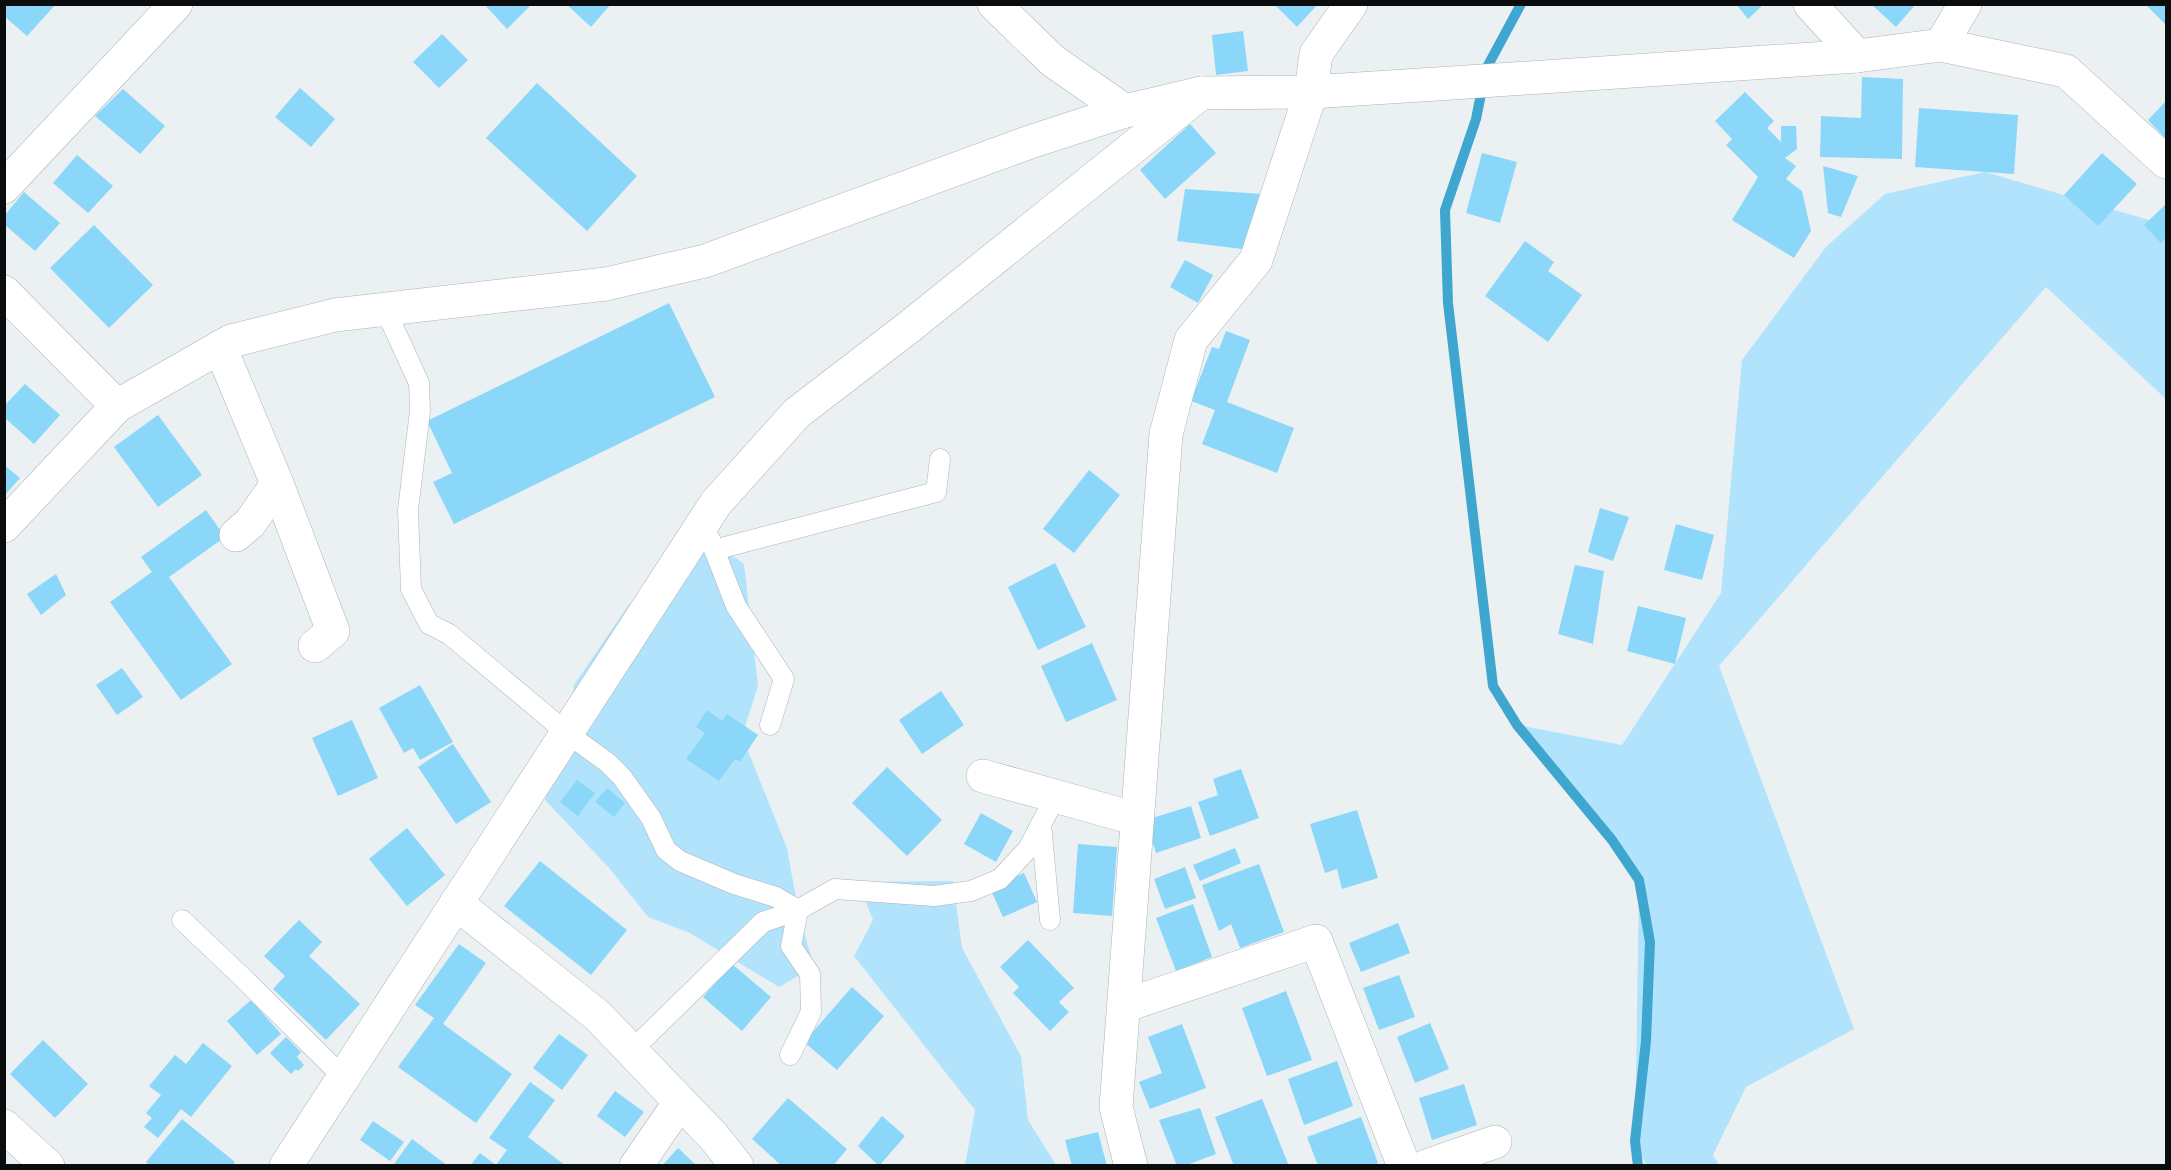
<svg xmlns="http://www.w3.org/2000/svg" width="2171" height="1170" viewBox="0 0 2171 1170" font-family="Lora,serif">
	<rect width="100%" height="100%" fill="#ebf0f3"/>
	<g fill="#b1e4fc">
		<polygon points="1985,172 2166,225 2166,399 2046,287 1719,666 1854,1029 1746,1087 1713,1155 1719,1165 1646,1165 1635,1141 1639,880 1517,725 1622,745 1721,593 1742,360 1826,247 1885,194"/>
		<polygon points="698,531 744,564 758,686 742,736 787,848 799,915 814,967 779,987 690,933 648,917 610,869 545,800 567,733 574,685 627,607"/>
		<polygon points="953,881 962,948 1021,1056 1028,1120 1056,1165 965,1165 975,1110 854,956 873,920 858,882"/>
	</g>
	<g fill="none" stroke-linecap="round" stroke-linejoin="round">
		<polyline stroke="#3fa6cf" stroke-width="10" points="1521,4 1486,69 1476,119 1445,210 1448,303 1493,686 1517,725 1612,840 1639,880 1650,942 1646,1041 1635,1141 1638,1166"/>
	</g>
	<g fill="#8bd7f9">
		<polygon points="4,4 56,4 27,36 4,16"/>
		<polygon points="484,4 532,4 507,29"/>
		<polygon points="566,4 611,4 591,27"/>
		<polygon points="1274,4 1318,4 1297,27"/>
		<polygon points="1736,4 1764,4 1748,19"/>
		<polygon points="1871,4 1916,4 1896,27"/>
		<polygon points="2145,4 2166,4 2166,25"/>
		<polygon points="1243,31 1248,71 1216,75 1212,35"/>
		<polygon points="442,34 468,60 439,88 413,62"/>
		<polygon points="1862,77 1903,79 1902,159 1820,157 1821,116 1861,118"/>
		<polygon points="537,83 637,176 587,231 486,138"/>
		<polygon points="300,88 335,119 311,147 275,117"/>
		<polygon points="123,89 165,126 140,154 95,116"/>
		<polygon points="1745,92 1774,121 1767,128 1781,142 1781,126 1796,126 1797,149 1785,158 1796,166 1786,179 1802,191 1811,231 1794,258 1732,220 1758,177 1726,145 1732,139 1715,121"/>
		<polygon points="2166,101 2166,139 2148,120"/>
		<polygon points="1919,108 2018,115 2014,174 1915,167"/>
		<polygon points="1190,124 1216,153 1165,199 1140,170"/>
		<polygon points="1482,153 1517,162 1500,223 1466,213"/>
		<polygon points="2102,153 2137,184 2098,226 2064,195"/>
		<polygon points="77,155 113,186 88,213 53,183"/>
		<polygon points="1823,166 1858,176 1841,217 1828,213"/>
		<polygon points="1185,189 1263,194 1250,250 1177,241"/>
		<polygon points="24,192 60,223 35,251 5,225 5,215"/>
		<polygon points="2166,204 2166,238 2161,243 2144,225"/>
		<polygon points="94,225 153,285 109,328 50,268"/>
		<polygon points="1525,241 1554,262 1548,271 1582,295 1548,342 1485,296"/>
		<polygon points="1185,260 1213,275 1198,303 1170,287"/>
		<polygon points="669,303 715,397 454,524 433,482 452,473 427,421"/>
		<polygon points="1226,331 1250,340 1227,402 1294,428 1277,473 1202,444 1215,410 1191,401 1212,347 1219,349"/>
		<polygon points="25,384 60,415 34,444 4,417 4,406"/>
		<polygon points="158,415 202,475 158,507 114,447"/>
		<polygon points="4,465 20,478 4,496"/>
		<polygon points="1089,470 1120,495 1074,553 1043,529"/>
		<polygon points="1600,508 1629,517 1613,561 1588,552"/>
		<polygon points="206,510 225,537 169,577 232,664 181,700 110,602 152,572 141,557"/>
		<polygon points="1676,524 1714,535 1702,580 1664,570"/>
		<polygon points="1055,563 1086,627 1038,650 1008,587"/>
		<polygon points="1575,565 1604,571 1593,644 1558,634"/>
		<polygon points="56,574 66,595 41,615 27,594"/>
		<polygon points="1638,606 1686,618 1675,664 1627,651"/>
		<polygon points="1092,643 1117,700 1066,722 1041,666"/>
		<polygon points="122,668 143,697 117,715 96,685"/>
		<polygon points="420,685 453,742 420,760 413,748 404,753 379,708"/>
		<polygon points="941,691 964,725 922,754 899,720"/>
		<polygon points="707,710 722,721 727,714 758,735 740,762 735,759 719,781 686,759 705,733 696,727"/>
		<polygon points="352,720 378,778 338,796 312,738"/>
		<polygon points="453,744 491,802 456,824 418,767"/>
		<polygon points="887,767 942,820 907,856 852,803"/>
		<polygon points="1241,769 1259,818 1210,836 1198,802 1218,795 1213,779"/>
		<polygon points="577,780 595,793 578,816 560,802"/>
		<polygon points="607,788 625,803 614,817 595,802"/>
		<polygon points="1191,806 1201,838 1156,853 1146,820"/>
		<polygon points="1357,810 1378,878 1342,889 1337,869 1325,873 1310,824"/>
		<polygon points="981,813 1013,831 996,862 964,844"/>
		<polygon points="407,828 445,875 407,906 369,859"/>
		<polygon points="1078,844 1117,847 1112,916 1073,913"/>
		<polygon points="1235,848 1241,863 1200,881 1193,865"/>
		<polygon points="540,861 627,930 591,975 504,906"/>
		<polygon points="1259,864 1284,932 1240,948 1231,924 1219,931 1202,885"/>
		<polygon points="1185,867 1196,898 1165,909 1154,879"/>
		<polygon points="1024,873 1037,902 1003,917 990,888"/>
		<polygon points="1193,904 1212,957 1176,971 1156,918"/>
		<polygon points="299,920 322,942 309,956 360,1004 326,1040 273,989 285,976 264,956"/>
		<polygon points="1398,923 1410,953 1361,972 1349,943"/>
		<polygon points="1028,940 1074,988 1059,1002 1069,1012 1050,1031 1013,993 1019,987 1000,967"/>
		<polygon points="459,944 486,963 443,1024 512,1074 476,1123 398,1067 434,1018 415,1005"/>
		<polygon points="732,964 771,997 742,1031 703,997"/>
		<polygon points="1399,975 1415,1017 1379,1030 1363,988"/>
		<polygon points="852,987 884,1016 837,1070 804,1042"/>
		<polygon points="1286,991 1312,1060 1267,1076 1242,1008"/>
		<polygon points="251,1000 281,1034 257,1055 227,1021"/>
		<polygon points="1430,1023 1449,1069 1415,1083 1397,1037"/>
		<polygon points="1182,1024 1206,1088 1150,1109 1139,1082 1162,1073 1148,1037"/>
		<polygon points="559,1034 588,1055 562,1090 533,1068"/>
		<polygon points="286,1037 301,1052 297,1057 304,1065 298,1071 296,1069 291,1074 270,1053"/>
		<polygon points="43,1040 88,1084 55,1118 10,1074"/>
		<polygon points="203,1043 232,1066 191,1117 181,1109 158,1138 144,1127 152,1118 146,1113 161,1095 149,1086 175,1055 186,1064"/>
		<polygon points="1337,1061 1353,1106 1304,1125 1288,1079"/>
		<polygon points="530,1082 555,1100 528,1137 566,1166 470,1166 480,1153 496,1165 507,1150 489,1138"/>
		<polygon points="1464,1084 1477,1125 1432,1140 1419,1098"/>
		<polygon points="615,1091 644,1112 625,1137 597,1116"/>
		<polygon points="788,1098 847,1149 833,1166 782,1166 752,1139"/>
		<polygon points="1262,1099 1289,1166 1234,1166 1215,1117"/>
		<polygon points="1200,1108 1216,1154 1184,1166 1177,1166 1159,1120"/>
		<polygon points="882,1116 905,1136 879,1166 858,1146"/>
		<polygon points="1361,1117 1378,1163 1372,1166 1318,1166 1307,1137"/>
		<polygon points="182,1119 235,1162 232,1166 151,1166 146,1162"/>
		<polygon points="373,1121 404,1142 390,1161 360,1140"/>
		<polygon points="1098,1132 1107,1166 1072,1166 1065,1140"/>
		<polygon points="412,1139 448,1166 396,1166 394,1164"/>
		<polygon points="678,1148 697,1166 662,1166"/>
	</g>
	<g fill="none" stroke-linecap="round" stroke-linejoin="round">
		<defs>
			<g id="service">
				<polyline points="385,309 419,383 420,411 408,510 411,589 429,624 449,634 567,733 608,763 622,777 651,818 666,850 680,861 734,884 776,897 798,910 791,946 810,974 811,1012 790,1055"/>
				<polyline points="710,539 736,606 784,679 770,725"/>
				<polyline points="714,550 936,492 940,459"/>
				<polyline points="1041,824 1050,920"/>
				<polyline points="182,920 240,975 343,1077"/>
				<polyline points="631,1051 763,922 798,910 835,889 934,896 971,891 1000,879 1028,849 1056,796"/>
			</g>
			<g id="minor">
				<polyline points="994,4 1053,61 1125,111"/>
				<polyline points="1810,4 1857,56"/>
				<polyline points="1941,45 1965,4"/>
				<polyline points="4,187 176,4"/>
				<polyline points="4,292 117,406"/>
				<polyline points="220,347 276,481 333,631 315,646"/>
				<polyline points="236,535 250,523 277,484"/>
				<polyline points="983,776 1137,819"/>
				<polyline points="456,903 598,1016 714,1137 737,1166"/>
				<polyline points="1124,1006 1316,941 1404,1166"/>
				<polyline points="4,1126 48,1166"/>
				<polyline points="286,1166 716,503 797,413 909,327 1201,93"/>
				<polyline points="636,1166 680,1102"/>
				<polyline points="1131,1166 1116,1107 1166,434 1191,340 1256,260 1311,92 1316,54 1351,4"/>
				<polyline points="1426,1166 1495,1142"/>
			</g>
			<polyline id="tertiary" points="4,526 117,406 231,341 335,315 606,284 705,261 1030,142 1125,111 1201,93 1311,92 1452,83 1857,56 1941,45 2066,71 2166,162"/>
		</defs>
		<use href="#service" stroke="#aeb3b5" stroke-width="21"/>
		<use href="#minor" stroke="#aeb3b5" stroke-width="34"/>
		<use href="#tertiary" stroke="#aeb3b5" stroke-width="34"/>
		<use href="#service" stroke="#fff" stroke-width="20"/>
		<use href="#minor" stroke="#fff" stroke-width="33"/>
		<use href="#tertiary" stroke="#fff" stroke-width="33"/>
	</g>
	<rect width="2171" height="1170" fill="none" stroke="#0b0c0d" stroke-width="12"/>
</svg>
